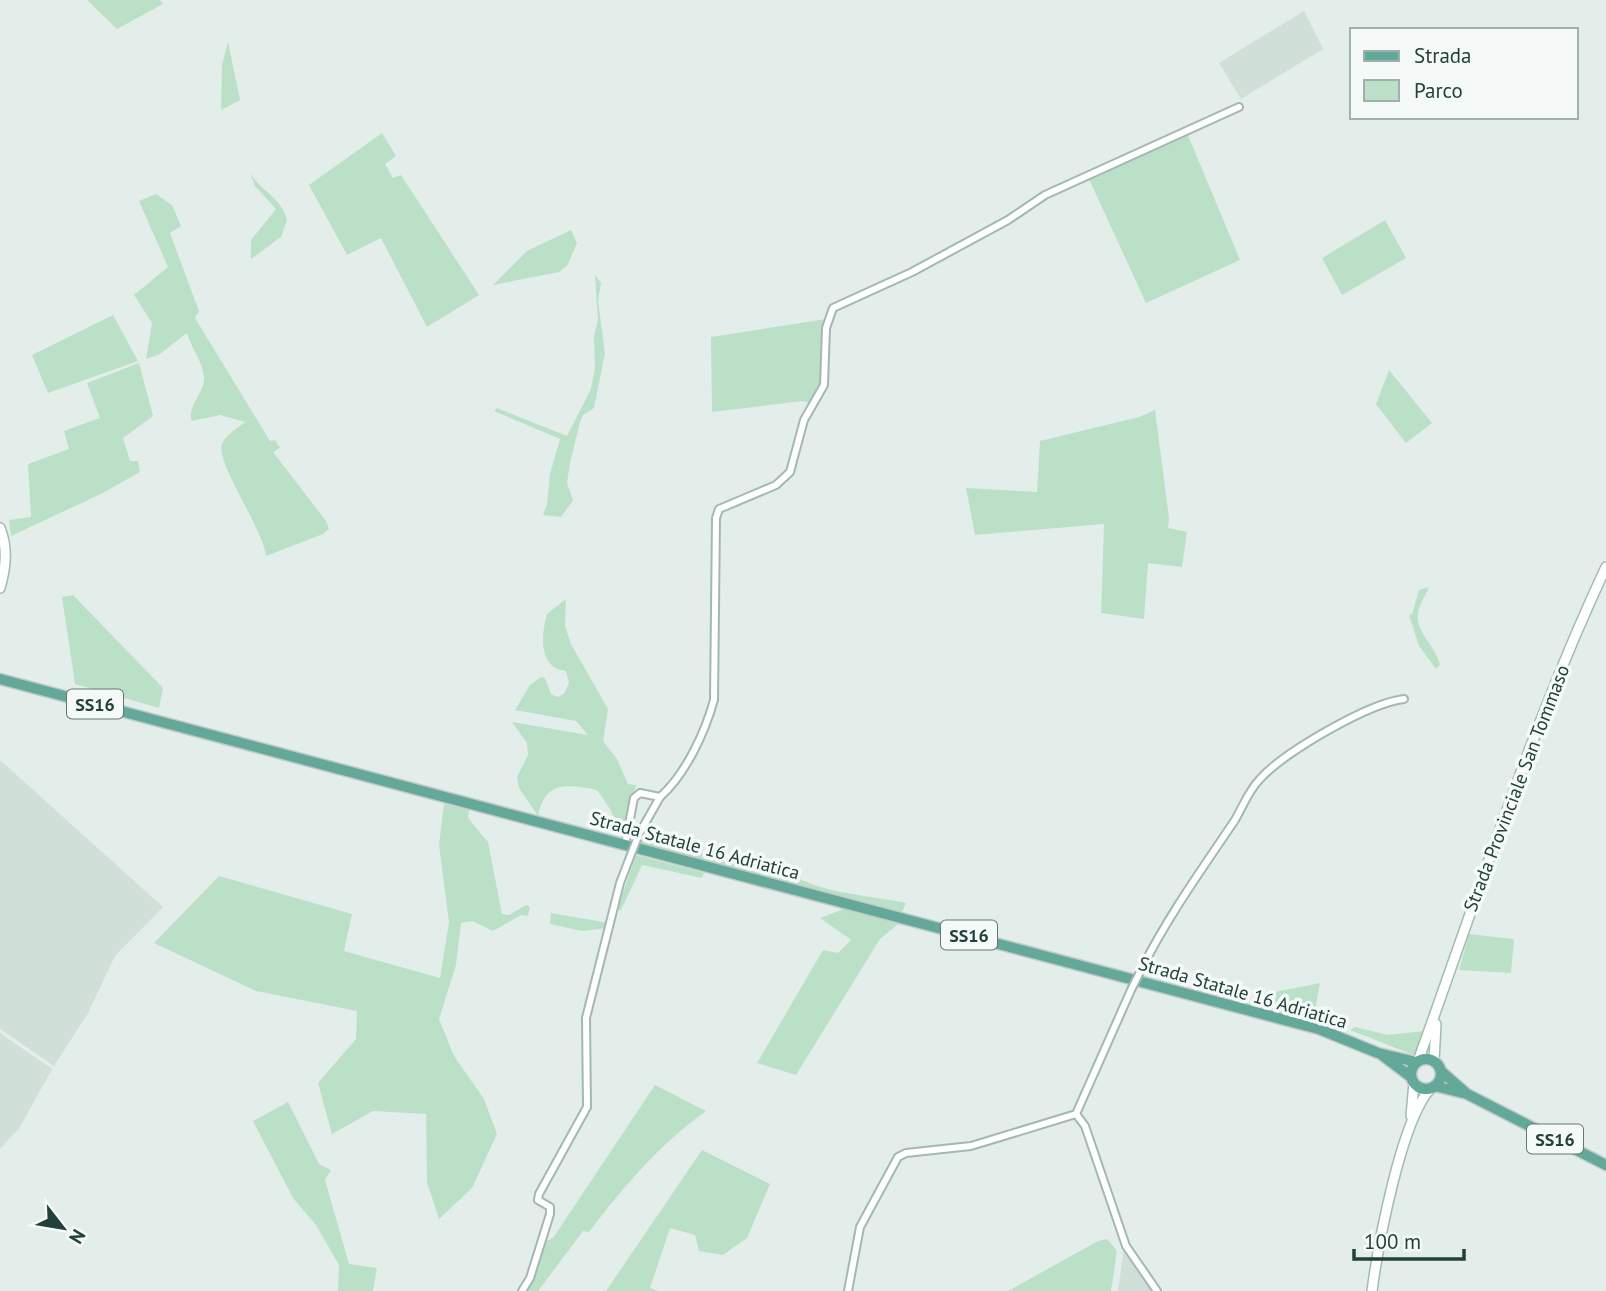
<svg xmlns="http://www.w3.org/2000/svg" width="1606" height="1291" viewBox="0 0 1606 1291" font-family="'PT Sans',sans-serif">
	<rect width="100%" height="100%" fill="#e3eeea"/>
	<g fill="#d1dfd9">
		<polygon points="1304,11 1323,49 1241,99 1219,63"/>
		<polygon points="0,760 163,907 115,956 88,1013 54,1066 0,1029"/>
		<polygon points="0,1033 52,1069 20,1127 0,1149"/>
		<polygon points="1124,1248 1153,1291 1118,1291"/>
	</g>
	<g fill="#bae1c7">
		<polygon points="87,0 160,0 163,4 117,29"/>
		<polygon points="228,42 240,100 221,110 222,65"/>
		<polygon points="382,133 396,156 385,164 393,178 401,175 479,295 427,327 381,238 347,255 309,185"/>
		<polygon points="1187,133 1240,260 1146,303 1089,179"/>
		<path d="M250 173C261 191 282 198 287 220L281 237 251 259V240L276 209 255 186Z"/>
		<path d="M156 194 172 205 181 226 170 233 199 311 195 318 270 441 275 440 280 448 273 452 326 521 329 529 323 534 266 556C263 528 215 462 222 444 225 435 238 428 245 422L220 415 192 421C186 409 203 394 204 380 205 365 191 348 187 333L160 354 146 359 152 323 134 295 168 267 139 201Z"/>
		<polygon points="1385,220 1406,258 1342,295 1322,258"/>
		<polygon points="571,230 577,243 567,266 559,272 493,285 527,251"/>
		<polygon points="595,275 601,283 598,301 605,353 594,408 583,415 580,422 570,463 567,483 573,500 561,517 543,515 547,504 550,474 560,439 494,411 497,408 567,436 591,389 595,368 594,337 598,319"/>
		<polygon points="113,315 138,361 48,393 32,355"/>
		<polygon points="826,319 823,383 820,392 810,403 802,401 712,412 711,337"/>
		<polygon points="139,363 153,416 123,438 130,461 138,461 140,472 103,493 11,536 9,520 31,517 28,464 69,449 64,431 100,418 87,383"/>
		<polygon points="1389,370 1432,423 1406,443 1376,404"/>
		<polygon points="1155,410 1169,518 1168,528 1187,532 1182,567 1148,563 1144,619 1101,613 1104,524 975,535 966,488 1037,492 1040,441 1139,417"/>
		<path d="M1429 587C1426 595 1419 605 1418 613 1415 633 1437 647 1440 665L1436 669 1419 646 1409 615 1412 614 1419 590Z"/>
		<polygon points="73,595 163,688 159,708 75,684 62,597"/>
		<path d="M566 599 565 626 571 644 608 709 603 741 617 759 628 784 636 785 622 834 610 809 597 790C566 784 545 781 538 816L519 788 517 777 528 755 527 743 512 722 588 735 576 721 515 710 530 685 541 677 545 678 551 694 558 697 564 694 569 683 566 671C538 668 541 635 547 614Z"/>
		<polygon points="444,804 469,810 468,818 488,842 502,914 509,915 526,905 530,907 528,916 521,915 493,931 472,921 461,923 456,965 439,1019 454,1056 484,1099 497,1134 472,1188 439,1219 427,1182 426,1114 373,1111 332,1134 318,1083 356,1039 357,1011 256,991 154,943 219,876 352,914 344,951 440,978 449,922 439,845"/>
		<path d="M657 810 651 825 653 840 775 872 777 864C810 894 864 894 906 903L902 912 640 843Z"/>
		<polygon points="636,855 704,873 702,878 642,865 621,910 617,910"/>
		<polygon points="844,909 898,924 880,939 796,1075 757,1063 823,950 838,953 851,940 820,918"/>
		<polygon points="551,913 609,923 607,928 582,931 550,924"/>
		<polygon points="1469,934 1514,939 1511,973 1459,970"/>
		<polygon points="1320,983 1313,1021 1257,1005 1260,995"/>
		<polygon points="1355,1027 1388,1035 1425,1031 1417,1054 1411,1054 1350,1030"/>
		<path d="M655 1085 706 1111C659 1145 624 1186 589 1232L583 1231 538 1291H525L544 1242 553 1238Z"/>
		<polygon points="288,1102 319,1164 331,1170 325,1180 349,1264 377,1268 373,1291 338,1291 339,1265 316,1225 293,1198 253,1121"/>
		<polygon points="702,1150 770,1184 747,1238 723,1255 699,1251 695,1235 670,1228 650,1288 657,1291 606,1291"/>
		<polygon points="1107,1239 1117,1251 1111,1291 1008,1291 1098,1241"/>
	</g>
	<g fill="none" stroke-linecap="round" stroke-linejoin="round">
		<defs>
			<g id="street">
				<polyline points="639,834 660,797"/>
				<path d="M625 845 634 798 640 793 660 797C686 774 705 732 714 700L716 518 719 509 776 485 790 472 804 420 824 385 826 328 833 308 912 272 1008 220 1045 195 1239 107"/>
				<path d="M1141 970C1168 916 1202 869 1235 820 1243 806 1249 790 1260 779 1284 752 1369 703 1404 699"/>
				<polyline points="1131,990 1076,1114 1085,1126 1126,1246 1157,1291"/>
				<polyline points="522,1291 530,1278 550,1214 550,1207 538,1200 539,1194 587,1107 586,1018 620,883 630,857"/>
				<polyline points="848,1291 860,1227 898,1157 906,1153 971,1146 1076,1114"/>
			</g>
			<g id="secondary">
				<path d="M0 528C8 548 6 567 0 588"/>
				<path d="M1418 1061C1478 895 1531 727 1606 567"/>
				<polyline points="1434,1061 1436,1024"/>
				<polyline points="1411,1116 1414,1083"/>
				<path d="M1372 1291C1378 1246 1401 1119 1431 1088"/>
			</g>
			<g id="primary">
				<polyline points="0,679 1319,1029 1378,1053 1416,1062"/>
				<polyline points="1382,1055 1411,1077"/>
				<circle cx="1426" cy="1074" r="15"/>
				<polyline points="1441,1071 1467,1094 1606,1165"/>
				<polyline points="1435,1086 1463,1093"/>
			</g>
		</defs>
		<use href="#street" stroke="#a5b7b2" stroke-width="10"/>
		<use href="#secondary" stroke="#a1bbb3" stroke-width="12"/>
		<use href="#primary" stroke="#c1cac8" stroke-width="13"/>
		<use href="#street" stroke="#fff" stroke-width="6"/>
		<use href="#secondary" stroke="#fff" stroke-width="9"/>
		<use href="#primary" stroke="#64a89a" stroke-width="10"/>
		<defs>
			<g id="street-bridge">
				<polyline points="630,857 639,834"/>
				<polyline points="1131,990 1141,970"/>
			</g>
		</defs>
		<use href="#street-bridge" stroke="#a5b7b2" stroke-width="10" stroke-linecap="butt"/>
		<use href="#street-bridge" stroke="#fff" stroke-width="6"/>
	</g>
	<g text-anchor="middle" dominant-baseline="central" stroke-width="7" stroke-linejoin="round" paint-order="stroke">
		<g fill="#f5faf8" stroke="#617974" stroke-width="2">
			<rect x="67" y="689.5" width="56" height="29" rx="5"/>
			<rect x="941" y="920.5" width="56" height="29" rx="5"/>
			<rect x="1527" y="1124.5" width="56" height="29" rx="5"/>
		</g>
		<g font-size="18" font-weight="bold" fill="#21423b">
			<text x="95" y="704">SS16</text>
			<text x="969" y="935">SS16</text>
			<text x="1555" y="1139">SS16</text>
		</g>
		<g font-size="19" fill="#21423b" stroke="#f5faf8">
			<text transform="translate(1516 788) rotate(-69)">Strada Provinciale San Tommaso</text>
			<text transform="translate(695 845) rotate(15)">Strada Statale 16 Adriatica</text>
			<text transform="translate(1243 992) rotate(16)">Strada Statale 16 Adriatica</text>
		</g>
	</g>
	<rect x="1350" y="28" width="228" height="91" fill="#f5faf8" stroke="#a0b0ac" stroke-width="2"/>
	<rect x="1364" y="51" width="35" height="10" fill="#64a89a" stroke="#a0b0ac" stroke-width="2"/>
	<text x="1414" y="63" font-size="21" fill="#21423b">Strada</text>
	<rect x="1364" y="80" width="35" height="21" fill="#bae1c7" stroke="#a0b0ac" stroke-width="2"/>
	<text x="1414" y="98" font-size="21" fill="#21423b">Parco</text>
	<g transform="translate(63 1228) rotate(121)" stroke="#f5faf8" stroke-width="5" paint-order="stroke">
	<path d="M0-5L12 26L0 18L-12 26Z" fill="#21423b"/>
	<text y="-10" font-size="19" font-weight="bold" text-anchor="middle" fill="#21423b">N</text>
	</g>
	<path d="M1354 1249v10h110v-10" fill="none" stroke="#21423b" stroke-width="3.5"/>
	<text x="1364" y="1249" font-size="21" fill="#21423b" stroke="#f5faf8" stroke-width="5" paint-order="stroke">100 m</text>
</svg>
